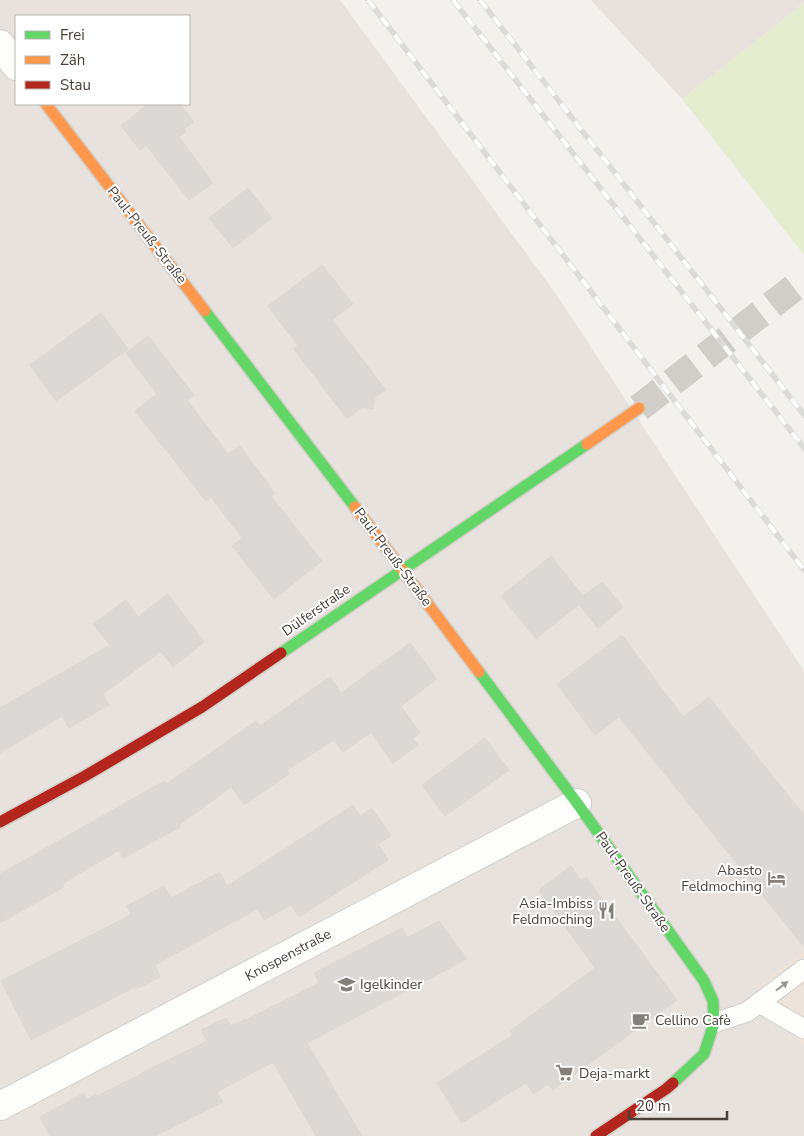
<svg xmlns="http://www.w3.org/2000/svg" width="804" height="1136" viewBox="0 0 804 1136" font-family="'Nunito Sans',sans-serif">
	<rect width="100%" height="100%" fill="#f3f1ee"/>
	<g fill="#e7e2dd" fill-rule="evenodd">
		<path d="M0 0H340L556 294 804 671V951L758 987 804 1047V1136H0ZM16 16H189V104H16Z"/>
		<polygon points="591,0 804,0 804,3 682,99"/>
	</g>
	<polygon fill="#ede3db" points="804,951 804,1047 757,987"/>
	<polygon fill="#e5ecd0" points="804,3 804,255 682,99"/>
	<g fill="#dbd8d5" stroke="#dbd8d4">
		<polygon points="148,104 180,104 194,122 184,129 186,132 179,137 213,183 189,200 146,145 140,150 121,126"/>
		<polygon points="248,188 272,218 233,248 209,218"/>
		<polygon points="322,265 353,304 332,320 386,390 375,397 373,409 362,407 347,419 294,349 298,346 268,306"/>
		<polygon points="101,313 128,349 56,401 30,365"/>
		<polygon points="148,336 194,395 187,400 228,454 240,446 275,493 271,496 322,561 274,599 232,546 242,538 211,497 206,501 135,411 157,394 126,353"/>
		<polygon points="551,556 583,596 602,582 623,607 598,628 579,604 536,639 501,596"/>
		<polygon points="168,594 204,642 173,667 161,651 103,694 109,705 69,728 62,716 0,753 0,708 110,645 93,624 126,600 138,617"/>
		<polygon points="622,635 683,717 709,697 804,815 804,947 619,717 595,735 557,684"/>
		<polygon points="410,643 437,679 401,706 420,733 413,738 418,745 393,763 371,732 343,752 334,740 287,770 289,774 244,805 231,787 179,825 180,827 123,858 119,850 62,884 64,887 0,923 0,874 164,781 166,784 256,721 260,726 330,677 341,693"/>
		<polygon points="485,738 509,770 445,816 422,785"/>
		<polygon points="353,805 360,816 372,808 391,836 378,844 388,860 299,917 291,905 264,920 257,909 155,965 160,977 136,989 135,987 31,1040 1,981 125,918 131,914 127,906 164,886 171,898 220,872 227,886"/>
		<polygon points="571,866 581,880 586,877 677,1000 553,1090 548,1084 534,1094 526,1083 462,1123 437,1083 513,1035 510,1031 595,968 539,890"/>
		<polygon points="439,921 467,959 307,1043 362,1136 316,1136 273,1062 217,1092 223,1102 155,1136 50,1136 40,1117 84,1093 87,1099 96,1094 97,1096 141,1074 141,1073 207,1041 201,1030 226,1018 231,1026 246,1019 246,1020 319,983 314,973 402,928 407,938"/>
	</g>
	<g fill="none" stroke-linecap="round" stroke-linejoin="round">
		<polyline stroke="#d1ceca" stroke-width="28" stroke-dasharray="28 14" stroke-linecap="butt" points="639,408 804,280"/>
		<defs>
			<g id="lane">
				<polyline points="759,1003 804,1029"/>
				<polyline points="714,1023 747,1012 804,969"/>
			</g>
			<g id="street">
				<polyline points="0,44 16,66"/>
				<polyline points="0,1106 577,803"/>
			</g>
			<g id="fast">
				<polyline points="205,311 355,507"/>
				<polyline points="281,653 587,444"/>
				<polyline points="479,672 577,803 704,981 713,1001 714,1023 704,1054 673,1083"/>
			</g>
			<g id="slow">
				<polyline points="46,104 205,311"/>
				<polyline points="587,444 639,408"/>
				<polyline points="355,507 479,672"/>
			</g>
			<g id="jam">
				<polyline points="0,822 85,776 202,707 281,653"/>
				<polyline points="596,1136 666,1089 673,1083"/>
			</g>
		</defs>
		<use href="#lane" stroke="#d1cfcc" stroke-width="21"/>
		<use href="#street" stroke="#d1cfcc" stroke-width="30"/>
		<use href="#fast" stroke="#d3cec7" stroke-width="14"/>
		<use href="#slow" stroke="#d3cec7" stroke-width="14"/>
		<use href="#jam" stroke="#d3cec7" stroke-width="14"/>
		<use href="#lane" stroke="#fdfdfc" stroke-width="19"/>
		<use href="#street" stroke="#fdfdfc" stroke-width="28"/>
		<use href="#fast" stroke="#63d668" stroke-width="11"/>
		<use href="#slow" stroke="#ff974d" stroke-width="11"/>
		<use href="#jam" stroke="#b3261e" stroke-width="11"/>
		<defs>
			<g id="rail">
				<polyline points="368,0 804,570"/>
				<polyline points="453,0 804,448"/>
				<polyline points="480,0 804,415"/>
			</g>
		</defs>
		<use href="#rail" stroke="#dbdbda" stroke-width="5.5"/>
		<use href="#rail" stroke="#fff" stroke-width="4" stroke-dasharray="11" stroke-linecap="butt"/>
	</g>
	<defs><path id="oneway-solid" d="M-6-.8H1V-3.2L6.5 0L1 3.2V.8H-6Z" transform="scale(1.25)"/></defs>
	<use fill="#9b9691" href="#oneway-solid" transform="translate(782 986) rotate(-37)"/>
	<defs>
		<symbol id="hotel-bare" viewBox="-9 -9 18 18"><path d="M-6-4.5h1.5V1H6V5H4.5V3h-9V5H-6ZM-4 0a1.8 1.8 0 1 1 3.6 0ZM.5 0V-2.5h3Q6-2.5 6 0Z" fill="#857f79" stroke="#fff" stroke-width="2.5" paint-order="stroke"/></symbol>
		<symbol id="restaurant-bare" viewBox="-9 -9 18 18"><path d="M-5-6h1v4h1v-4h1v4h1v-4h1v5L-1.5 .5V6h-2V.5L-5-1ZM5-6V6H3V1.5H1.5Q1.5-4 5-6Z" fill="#857f79" stroke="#fff" stroke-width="2.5" paint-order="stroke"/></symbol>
		<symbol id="school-bare" viewBox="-9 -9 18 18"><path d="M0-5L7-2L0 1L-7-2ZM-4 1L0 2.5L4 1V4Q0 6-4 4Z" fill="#857f79" stroke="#fff" stroke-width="2.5" paint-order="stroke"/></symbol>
		<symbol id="cafe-bare" viewBox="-9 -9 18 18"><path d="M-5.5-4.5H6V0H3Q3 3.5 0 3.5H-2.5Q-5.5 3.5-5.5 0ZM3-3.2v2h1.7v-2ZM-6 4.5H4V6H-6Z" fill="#857f79" stroke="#fff" stroke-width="2.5" paint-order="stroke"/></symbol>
		<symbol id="supermarket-bare" viewBox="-9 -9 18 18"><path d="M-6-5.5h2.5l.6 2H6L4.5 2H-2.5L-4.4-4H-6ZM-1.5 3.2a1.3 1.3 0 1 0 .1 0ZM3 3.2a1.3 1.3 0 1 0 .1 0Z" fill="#857f79" stroke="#fff" stroke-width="2.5" paint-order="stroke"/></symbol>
	</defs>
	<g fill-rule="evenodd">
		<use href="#hotel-bare" x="764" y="866" width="25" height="25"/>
		<use href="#restaurant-bare" x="594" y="898" width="25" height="25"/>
		<use href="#school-bare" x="334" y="972" width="25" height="25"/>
		<use href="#cafe-bare" x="628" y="1008" width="25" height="25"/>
		<use href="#supermarket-bare" x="552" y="1060" width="25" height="25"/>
	</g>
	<g text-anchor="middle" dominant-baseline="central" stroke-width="4" stroke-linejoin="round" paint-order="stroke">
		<g font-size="14" fill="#4a413a" stroke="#fff">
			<text transform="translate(147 235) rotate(52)">Paul-Preuß-Straße</text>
			<text transform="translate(393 557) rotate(53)">Paul-Preuß-Straße</text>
			<text transform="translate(316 610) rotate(-35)">Dülferstraße</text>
			<text transform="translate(633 882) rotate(55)">Paul-Preuß-Straße</text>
			<text transform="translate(288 955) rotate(-28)">Knospenstraße</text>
		</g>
		<g font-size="14" fill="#4a413a" stroke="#fff" text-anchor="start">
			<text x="762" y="870" text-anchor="end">Abasto<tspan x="762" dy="16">Feldmoching</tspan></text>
			<text x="593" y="903" text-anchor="end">Asia-Imbiss<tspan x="593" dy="16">Feldmoching</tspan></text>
			<text x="360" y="984">Igelkinder</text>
			<text x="655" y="1020">Cellino Cafè</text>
			<text x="579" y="1073">Deja-markt</text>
		</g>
	</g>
	<rect x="15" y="15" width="175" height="90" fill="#ffffff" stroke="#b7b3b0"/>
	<rect x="25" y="31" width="25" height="8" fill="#63d668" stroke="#b7b3b0"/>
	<text x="60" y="40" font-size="15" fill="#4a413a">Frei</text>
	<rect x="25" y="56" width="25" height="8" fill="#ff974d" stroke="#b7b3b0"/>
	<text x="60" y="65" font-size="15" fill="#4a413a">Zäh</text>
	<rect x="25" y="81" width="25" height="8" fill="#b3261e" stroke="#b7b3b0"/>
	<text x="60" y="90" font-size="15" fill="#4a413a">Stau</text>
	<path d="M629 1111v8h98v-8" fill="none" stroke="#4a413a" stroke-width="2.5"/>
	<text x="636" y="1111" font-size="15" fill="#4a413a" stroke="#ffffff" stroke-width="4" paint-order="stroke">20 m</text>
</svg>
